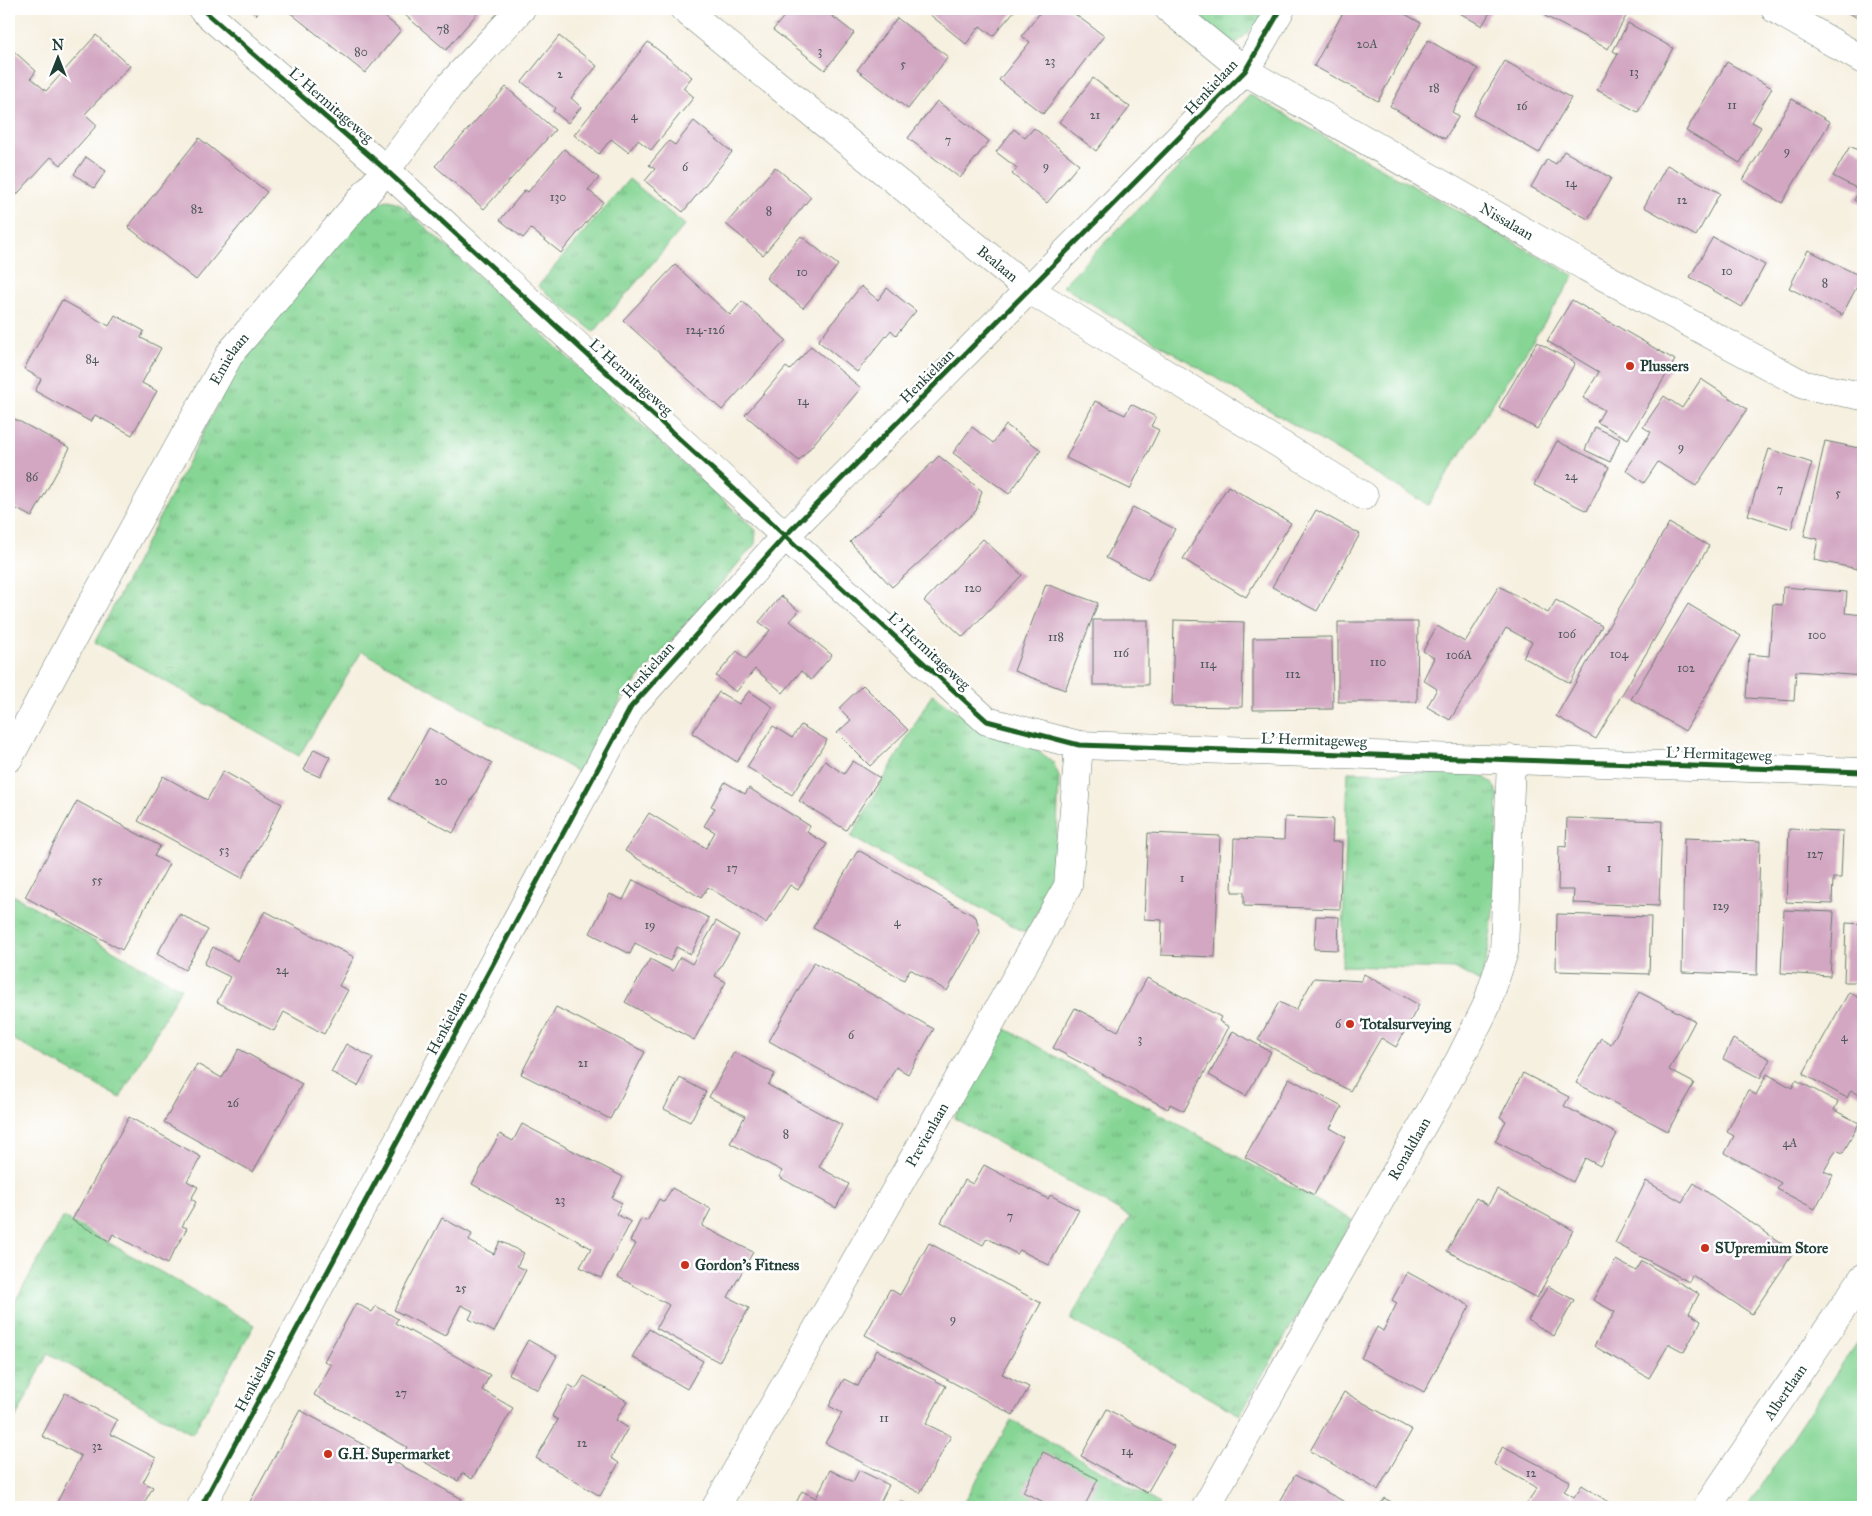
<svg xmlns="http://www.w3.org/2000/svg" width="1872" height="1516" viewBox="0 0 1872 1516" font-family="'IM FELL Great Primer',serif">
	<defs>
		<pattern id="grass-tufts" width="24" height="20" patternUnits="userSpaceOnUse" patternTransform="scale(1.25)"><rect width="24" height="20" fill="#86d595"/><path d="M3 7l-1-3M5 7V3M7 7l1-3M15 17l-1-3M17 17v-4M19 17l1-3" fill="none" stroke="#6dae7a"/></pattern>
	</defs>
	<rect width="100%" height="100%" fill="#fff"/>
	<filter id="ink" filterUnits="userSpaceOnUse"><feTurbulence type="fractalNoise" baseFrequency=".02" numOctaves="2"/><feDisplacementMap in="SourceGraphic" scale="10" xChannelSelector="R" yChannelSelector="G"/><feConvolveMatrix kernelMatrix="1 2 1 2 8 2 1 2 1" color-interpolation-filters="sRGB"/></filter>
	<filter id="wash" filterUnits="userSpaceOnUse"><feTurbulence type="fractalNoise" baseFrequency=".0096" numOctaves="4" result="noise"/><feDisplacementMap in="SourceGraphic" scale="20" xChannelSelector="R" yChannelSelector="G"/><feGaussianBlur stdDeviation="1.12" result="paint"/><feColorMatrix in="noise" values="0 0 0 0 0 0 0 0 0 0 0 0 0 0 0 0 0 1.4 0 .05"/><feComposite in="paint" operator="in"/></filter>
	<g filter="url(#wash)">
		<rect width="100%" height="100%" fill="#f6f0e0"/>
		<g fill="url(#grass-tufts)" stroke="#528964">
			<polygon points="1191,9 1269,9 1264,17 1238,42 1227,42"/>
			<polygon points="629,179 685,225 594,332 538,286"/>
			<polygon points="388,200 399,203 756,530 755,544 623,697 578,772 362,651 299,756 95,642 237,367 364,211 375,203"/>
			<polygon points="932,694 985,732 1036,749 1053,762 1059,776 1056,854 1047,892 1026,933 851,837"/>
			<path d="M1348 772 1476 774C1488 778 1493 782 1498 794 1495 853 1498 926 1480 982L1456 969 1342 966Z"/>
			<polygon points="9,893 181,988 120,1098 9,1037"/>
			<polygon points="1006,1029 1352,1220 1240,1415 1070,1319 1130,1217 954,1118"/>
			<polygon points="63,1217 255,1325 192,1434 48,1353 9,1432 9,1312"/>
			<polygon points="1011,1420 1160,1504 1159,1507 961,1507"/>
		</g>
		<g fill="#86d595" stroke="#528964">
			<polygon points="1250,95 1574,276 1428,505 1062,286"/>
			<polygon points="1862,1334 1863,1507 1747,1507"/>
		</g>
		<g id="blocks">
			<g fill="#d3a7c2">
				<polygon points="249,9 261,9 256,15"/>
				<polygon points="290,9 375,9 401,30 365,73 288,11"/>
				<polygon points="398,9 481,9 446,50"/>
				<polygon points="790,9 823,9 854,33 825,70 773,30"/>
				<polygon points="923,9 1016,9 993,36 980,26 966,44"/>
				<polygon points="1043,9 1068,9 1104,36 1043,114 999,80 1030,42 1022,36"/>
				<polygon points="1345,9 1396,9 1421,23 1378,101 1314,66"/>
				<polygon points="1453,9 1492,9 1482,26"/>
				<polygon points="1549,9 1630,9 1608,49 1545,16"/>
				<polygon points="1849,9 1863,9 1863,21 1847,12"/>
				<polygon points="897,18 948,57 908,109 857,70"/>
				<polygon points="1628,23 1673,48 1638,112 1597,90 1618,54 1613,51"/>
				<polygon points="96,35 130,66 85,114 97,125 61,165 51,157 9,203 9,47 36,71 31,78 46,91"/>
				<polygon points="559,36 597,66 571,98 581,107 568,123 553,111 555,108 522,82"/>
				<polygon points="1428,40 1478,69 1452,112 1459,116 1445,139 1390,106"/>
				<polygon points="648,42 692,77 683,88 694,97 651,150 638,140 628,152 611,139 599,154 574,135"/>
				<polygon points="1505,61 1571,98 1539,153 1473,115"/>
				<polygon points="1727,62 1772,88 1752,122 1761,127 1740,163 1686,131"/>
				<polygon points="1093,78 1130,107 1096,151 1059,122"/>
				<polygon points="506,87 555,130 484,209 435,166"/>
				<polygon points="1792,99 1830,122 1782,203 1743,180"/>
				<polygon points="937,101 989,141 960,178 908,138"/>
				<polygon points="694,121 732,152 683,212 645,181 655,169 649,165 669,141 675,145"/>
				<polygon points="1034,128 1079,164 1047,203 1012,174 1017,168 996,152 1014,129 1025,138"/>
				<polygon points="199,138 267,192 196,280 128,227"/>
				<polygon points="1850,146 1863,153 1863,206 1854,200 1860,190 1833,176"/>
				<polygon points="564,149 599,178 588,190 603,202 561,253 531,229 523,238 500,220 525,190 528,192"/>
				<polygon points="1564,151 1611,178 1588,219 1531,187 1547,159 1556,164"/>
				<polygon points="86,157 106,171 94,188 74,174"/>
				<polygon points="1667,165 1720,193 1696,236 1644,207"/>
				<polygon points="775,167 811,197 763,255 726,224"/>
				<polygon points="801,236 838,265 803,308 766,278"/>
				<polygon points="1713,237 1765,265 1742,307 1690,277"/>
				<polygon points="1808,250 1862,277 1842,315 1789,288"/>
				<polygon points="675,265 730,315 742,301 786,340 722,410 623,320"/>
				<polygon points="861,286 878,300 887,288 916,311 896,335 891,330 857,372 818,341"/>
				<polygon points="62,300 109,326 115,315 144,331 141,338 161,348 142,383 157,391 132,435 95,415 91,422 35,391 41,379 24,369"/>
				<polygon points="1572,300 1675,360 1628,439 1597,422 1604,410 1583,398 1599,372 1547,341"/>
				<polygon points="1537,342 1575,363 1537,429 1499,407"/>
				<polygon points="811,346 861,388 799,461 745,415 786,367 790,370"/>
				<polygon points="1701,379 1747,409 1696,486 1658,462 1644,483 1626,470 1651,432 1643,427 1664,396 1682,408"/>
				<polygon points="1095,401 1125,415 1131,404 1156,417 1151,426 1159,430 1130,489 1066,458"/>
				<polygon points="9,416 70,448 32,517 9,505"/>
				<polygon points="1006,425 1041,450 1009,494 953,453 972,427 993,443"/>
				<polygon points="1595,427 1620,439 1610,462 1585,450"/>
				<polygon points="1557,441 1609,467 1587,511 1534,485"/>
				<polygon points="1825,441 1863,449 1863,570 1814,560 1818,539 1804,536"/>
				<polygon points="1769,449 1812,463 1791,529 1748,515"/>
				<polygon points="939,456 982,491 976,511 892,587 850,542"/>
				<polygon points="1228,486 1291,523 1246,597 1183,559"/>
				<polygon points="1133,507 1175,529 1148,580 1106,558"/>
				<polygon points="1316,510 1360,534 1317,611 1272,587"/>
				<polygon points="1669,523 1709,546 1596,739 1556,716"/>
				<polygon points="983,539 1022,575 963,637 924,601"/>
				<polygon points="1046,584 1098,603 1065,690 1014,671"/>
				<polygon points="1499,586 1548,613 1556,600 1602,626 1570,683 1523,657 1532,642 1506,628 1450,720 1427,707 1437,689 1423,680 1434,658 1423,651 1437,626 1465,642"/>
				<polygon points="1783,587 1847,592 1845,613 1863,615 1863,676 1796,671 1794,701 1746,698 1749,654 1769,656 1773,604 1782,605"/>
				<polygon points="781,596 799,611 790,621 832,655 811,680 801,671 783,693 755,669 736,692 716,676 737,651 746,659 770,630 759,622"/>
				<polygon points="1688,604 1741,636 1685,731 1631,699"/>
				<rect x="1093" y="620" width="55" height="65"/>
				<polygon points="1174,620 1244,622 1242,707 1172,706"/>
				<polygon points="1338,622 1418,622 1417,702 1338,702"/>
				<polygon points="1332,637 1333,709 1253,710 1253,638"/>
				<polygon points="863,685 908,730 870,766 837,733 851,720 839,708"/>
				<polygon points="749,691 773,707 737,762 692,733 719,692 739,704"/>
				<polygon points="801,725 827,740 792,795 747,767 773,726 792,738"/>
				<polygon points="429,728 492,763 453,833 390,799"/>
				<polygon points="314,749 330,757 320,777 304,770"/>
				<polygon points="825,761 844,774 853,761 880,778 846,830 799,801"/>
				<polygon points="223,771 282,804 242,878 138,821 163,776 207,800"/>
				<polygon points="725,782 745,794 749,788 810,826 807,832 827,844 798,890 790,885 766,923 708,887 701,898 625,851 649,813 706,848 715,832 704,826 715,808 711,806"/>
				<polygon points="77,801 160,846 154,856 169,864 122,950 25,897"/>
				<polygon points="1285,817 1333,819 1332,842 1342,842 1340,909 1244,906 1244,892 1232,892 1234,838 1284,840"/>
				<polygon points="1567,818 1662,821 1659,906 1573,903 1574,890 1558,890 1559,846 1566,847"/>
				<polygon points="1789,829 1843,831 1841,878 1833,878 1832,904 1786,902"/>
				<polygon points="1148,833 1220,836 1215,957 1161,955 1162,920 1144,919"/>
				<polygon points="1684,838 1760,841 1757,975 1682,972"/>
				<polygon points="858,850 976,917 980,933 947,991 910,969 904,980 813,928"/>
				<polygon points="633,880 709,918 691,954 676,947 670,961 635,943 630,954 590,933 610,894 623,900"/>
				<polygon points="1784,910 1834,912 1830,976 1781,973"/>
				<polygon points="265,911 354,957 339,986 348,990 324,1034 284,1012 274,1031 217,1002 230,977 204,964 213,947 238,961"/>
				<polygon points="180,914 208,930 185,970 157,954"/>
				<polygon points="1557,914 1651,917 1649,974 1556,971"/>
				<polygon points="1316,916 1339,917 1338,950 1314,949"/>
				<polygon points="716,921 739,935 715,976 726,982 694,1040 625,1002 650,959 673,971 680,957 692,964"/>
				<polygon points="1846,923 1863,924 1863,982 1844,982"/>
				<polygon points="814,962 934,1029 908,1074 896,1067 877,1102 769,1041"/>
				<polygon points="1364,974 1419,1005 1396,1047 1381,1038 1350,1091 1258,1040 1279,1002 1296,1010 1314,978 1361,981"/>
				<polygon points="1147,978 1221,1017 1219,1021 1229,1027 1184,1111 1170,1104 1168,1109 1053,1048 1075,1008 1118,1031"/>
				<polygon points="1639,992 1695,1021 1669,1070 1694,1083 1668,1131 1576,1083 1601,1038 1611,1044"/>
				<polygon points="1849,992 1863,1000 1863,1097 1851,1090 1847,1098 1803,1074"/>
				<polygon points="556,1007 645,1052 610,1119 521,1074"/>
				<polygon points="1233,1031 1271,1052 1246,1096 1209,1075"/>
				<polygon points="1733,1039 1770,1059 1760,1078 1723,1059"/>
				<polygon points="346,1044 373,1058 358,1086 331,1072"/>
				<polygon points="239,1049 302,1084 253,1172 164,1122 197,1064 222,1078"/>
				<polygon points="734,1052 775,1074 768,1085 842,1125 819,1167 849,1184 836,1208 779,1177 782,1171 730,1143 745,1116 709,1097"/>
				<polygon points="1523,1073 1569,1097 1564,1106 1617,1134 1600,1166 1585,1158 1573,1182 1495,1141 1506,1121 1500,1117"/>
				<polygon points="1767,1074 1792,1088 1796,1080 1838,1102 1834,1110 1859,1123 1843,1153 1836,1150 1824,1171 1833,1175 1815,1209 1777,1189 1781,1183 1725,1153 1734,1136 1727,1132 1748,1090 1756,1095"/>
				<polygon points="680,1078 706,1092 690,1122 664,1109"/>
				<polygon points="1289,1078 1342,1107 1330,1128 1346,1137 1314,1195 1245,1157"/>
				<polygon points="129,1117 201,1157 187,1181 198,1187 191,1199 196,1202 182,1226 187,1228 167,1264 113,1234 109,1241 72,1220"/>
				<polygon points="522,1124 623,1177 612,1198 622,1203 616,1214 631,1222 601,1278 580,1267 591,1248 472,1184 500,1134 513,1141"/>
				<polygon points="984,1165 1048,1199 1050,1195 1079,1210 1049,1265 1020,1250 1017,1254 987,1238 983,1245 941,1222 965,1180 973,1184"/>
				<polygon points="1646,1181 1682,1202 1694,1183 1794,1252 1752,1314 1692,1275 1689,1282 1615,1243"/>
				<polygon points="672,1188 711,1209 702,1226 753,1252 728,1297 749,1308 719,1362 656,1328 669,1305 618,1277 636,1244 630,1241 641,1219 647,1221 659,1199 664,1202"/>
				<polygon points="1497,1189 1573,1230 1537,1298 1447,1251 1476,1198 1488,1205"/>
				<polygon points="442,1218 472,1234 469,1241 494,1254 500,1241 524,1253 517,1266 526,1270 494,1332 469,1319 473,1311 461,1305 445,1336 394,1310"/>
				<polygon points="929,1243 1041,1303 1002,1374 1029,1387 1013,1415 865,1335 890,1289 900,1295"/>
				<polygon points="1616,1260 1636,1271 1642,1261 1699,1294 1689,1313 1701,1321 1684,1352 1669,1344 1649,1378 1594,1346 1615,1312 1593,1300"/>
				<polygon points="1407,1272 1470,1306 1424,1392 1361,1358 1377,1327 1383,1331 1397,1303 1392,1300"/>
				<polygon points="1548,1286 1574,1300 1554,1336 1528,1320"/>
				<polygon points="356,1303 372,1312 376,1306 398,1319 395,1323 490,1375 482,1390 513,1408 472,1479 462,1473 458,1481 405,1451 407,1447 314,1395 331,1365 324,1361"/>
				<polygon points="649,1329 703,1361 687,1389 632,1357"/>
				<polygon points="528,1340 557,1356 538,1390 509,1374"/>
				<polygon points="877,1350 946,1386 926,1424 951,1436 920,1493 825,1443 842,1413 829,1406 844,1379 858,1386"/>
				<polygon points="584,1376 627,1401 616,1420 628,1428 611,1458 619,1463 600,1496 536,1458 558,1420 552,1416 569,1385 576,1389"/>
				<polygon points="1344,1392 1412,1430 1378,1490 1310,1451"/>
				<polygon points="65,1393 117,1420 110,1434 156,1458 143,1482 153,1487 142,1507 61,1507 56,1504 81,1456 42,1436"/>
				<polygon points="1107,1409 1174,1446 1147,1493 1081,1456"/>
				<polygon points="300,1410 462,1499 457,1507 247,1507"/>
				<polygon points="1503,1446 1570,1481 1564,1491 1574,1497 1582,1485 1616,1507 1524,1507 1537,1488 1494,1464"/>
				<polygon points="1043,1452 1098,1479 1084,1507 1054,1507 1023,1492"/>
				<polygon points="830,1470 853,1482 859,1470 889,1485 878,1507 794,1507 802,1491 816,1498"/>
				<polygon points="1295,1475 1354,1507 1277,1507"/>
				<polygon points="1384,1498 1401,1507 1379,1507"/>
				<polygon points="901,1501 912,1507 898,1507"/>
			</g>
		</g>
	</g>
	<g filter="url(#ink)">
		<use href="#blocks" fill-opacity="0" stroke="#6a7c70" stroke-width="1"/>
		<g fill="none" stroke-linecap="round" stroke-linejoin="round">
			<defs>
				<g id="street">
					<polyline points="202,9 386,170 987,721 1079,745 1863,772"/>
					<path id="s1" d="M684 9 1030 290 1364 496"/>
					<path id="s2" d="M1169 9 1245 71 1586 267 1804 385 1863 396"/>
					<polyline points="1775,9 1863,60"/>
					<path id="s3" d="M9 758 80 625 231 352 386 170 451 84 521 9"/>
					<polyline points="201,1507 631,707 785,536 1245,71 1281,9"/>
					<path id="s4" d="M716 1507 1068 886 1079 745"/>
					<path id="s5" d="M1206 1507 1459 1061 1486 1007 1504 952 1511 759"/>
					<path id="s6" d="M1707 1507 1863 1278"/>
				</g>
			</defs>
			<use href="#street" stroke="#6a7c70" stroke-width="29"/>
			<use href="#street" stroke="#fff" stroke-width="28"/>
			<defs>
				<g id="cycleway">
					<polyline points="202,9 386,170 987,721 1079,745 1863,772"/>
					<polyline points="201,1507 631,707 785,536 1245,71 1281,9"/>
				</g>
			</defs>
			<use href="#cycleway" stroke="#fff" stroke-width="8"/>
			<use href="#cycleway" stroke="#1b5e20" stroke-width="5"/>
		</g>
	</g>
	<g fill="#c8321e" stroke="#fff" stroke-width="2">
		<circle cx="1630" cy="366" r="5"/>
		<circle cx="1350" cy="1024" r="5"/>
		<circle cx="1705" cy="1248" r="5"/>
		<circle cx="685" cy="1265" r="5"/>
		<circle cx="328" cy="1454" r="5"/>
	</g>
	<g text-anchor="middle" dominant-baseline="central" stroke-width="5" stroke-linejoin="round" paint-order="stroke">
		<g font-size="12" fill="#4c5858">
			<text x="443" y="29">78</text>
			<text x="1367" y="44">20A</text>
			<text x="820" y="51">3</text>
			<text x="361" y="52">80</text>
			<text x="1050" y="61">23</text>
			<text x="903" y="64">5</text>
			<text x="1634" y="72">13</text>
			<text x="560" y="74">2</text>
			<text x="1434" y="88">18</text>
			<text x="1732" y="105">11</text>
			<text x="1522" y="106">16</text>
			<text x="1095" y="115">21</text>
			<text x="634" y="116">4</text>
			<text x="948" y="140">7</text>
			<text x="1787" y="151">9</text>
			<text x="1046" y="166">9</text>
			<text x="685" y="167">6</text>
			<text x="1571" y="183">14</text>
			<text x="558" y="197">130</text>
			<text x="1682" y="200">12</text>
			<text x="197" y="209">82</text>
			<text x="769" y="211">8</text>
			<text x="1727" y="271">10</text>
			<text x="802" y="272">10</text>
			<text x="1825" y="283">8</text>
			<text x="705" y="330">124-126</text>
			<text x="92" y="359">84</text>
			<text x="803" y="401">14</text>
			<text x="1681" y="447">9</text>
			<text x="1571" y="476">24</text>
			<text x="32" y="477">86</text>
			<text x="1780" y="489">7</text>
			<text x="1838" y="493">5</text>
			<text x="973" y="588">120</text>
			<text x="1567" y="634">106</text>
			<text x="1817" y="635">100</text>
			<text x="1056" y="637">118</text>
			<text x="1121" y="653">116</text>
			<text x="1619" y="654">104</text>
			<text x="1459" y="655">106A</text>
			<text x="1378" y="662">110</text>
			<text x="1208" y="664">114</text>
			<text x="1686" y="668">102</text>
			<text x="1293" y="674">112</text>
			<text x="441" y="781">20</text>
			<text x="224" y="850">53</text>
			<text x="1815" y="854">127</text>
			<text x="732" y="868">17</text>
			<text x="1609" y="868">1</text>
			<text x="1182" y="878">1</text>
			<text x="97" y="880">55</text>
			<text x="1721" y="906">129</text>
			<text x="897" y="922">4</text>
			<text x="650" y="925">19</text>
			<text x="282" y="970">24</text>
			<text x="1338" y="1024">6</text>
			<text x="851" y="1035">6</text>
			<text x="1844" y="1037">4</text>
			<text x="1140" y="1039">3</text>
			<text x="583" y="1063">21</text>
			<text x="233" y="1103">26</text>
			<text x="786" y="1134">8</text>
			<text x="1790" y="1143">4A</text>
			<text x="560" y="1200">23</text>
			<text x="1010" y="1216">7</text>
			<text x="461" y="1288">25</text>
			<text x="953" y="1319">9</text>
			<text x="401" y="1393">27</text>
			<text x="884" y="1418">11</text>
			<text x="582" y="1443">12</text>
			<text x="97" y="1446">32</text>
			<text x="1127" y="1451">14</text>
			<text x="1531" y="1473">12</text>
		</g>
		<g font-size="15" fill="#1f3d34" stroke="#fff">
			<text transform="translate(1211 87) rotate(-47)">Henkielaan</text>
			<text transform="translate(331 105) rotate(41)">L' Hermitageweg</text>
			<text stroke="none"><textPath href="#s2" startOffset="400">Nissalaan</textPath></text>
			<text stroke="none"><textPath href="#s1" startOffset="404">Bealaan</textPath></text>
			<text stroke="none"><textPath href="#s3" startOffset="456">Emielaan</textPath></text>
			<text transform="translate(927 376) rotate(-45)">Henkielaan</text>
			<text transform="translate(631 377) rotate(42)">L' Hermitageweg</text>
			<text transform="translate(929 651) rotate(43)">L' Hermitageweg</text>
			<text transform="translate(648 670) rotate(-48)">Henkielaan</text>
			<text transform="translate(1314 740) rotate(2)">L' Hermitageweg</text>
			<text transform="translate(1719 754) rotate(2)">L' Hermitageweg</text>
			<text transform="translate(447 1023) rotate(-62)">Henkielaan</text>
			<text stroke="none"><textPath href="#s4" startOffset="428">Previenlaan</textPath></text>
			<text stroke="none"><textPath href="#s5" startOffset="412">Ronaldlaan</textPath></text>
			<text transform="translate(255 1380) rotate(-62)">Henkielaan</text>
			<text stroke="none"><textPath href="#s6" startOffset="139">Albertlaan</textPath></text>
		</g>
		<g font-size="15" font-weight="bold" fill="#1f3d34" stroke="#fff" text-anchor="start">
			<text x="1640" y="366">Plussers</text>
			<text x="1360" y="1024">Totalsurveying</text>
			<text x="1715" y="1248">SUpremium Store</text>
			<text x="695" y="1265">Gordon's Fitness</text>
			<text x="338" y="1454">G.H. Supermarket</text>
		</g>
	</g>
	<rect width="1872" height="1516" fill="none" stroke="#fff" stroke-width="30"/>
	<g transform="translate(58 58)" stroke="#ffffff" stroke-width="4" paint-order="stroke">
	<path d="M0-4L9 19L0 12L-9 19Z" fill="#1f3d34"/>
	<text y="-8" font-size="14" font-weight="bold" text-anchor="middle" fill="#1f3d34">N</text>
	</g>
</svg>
